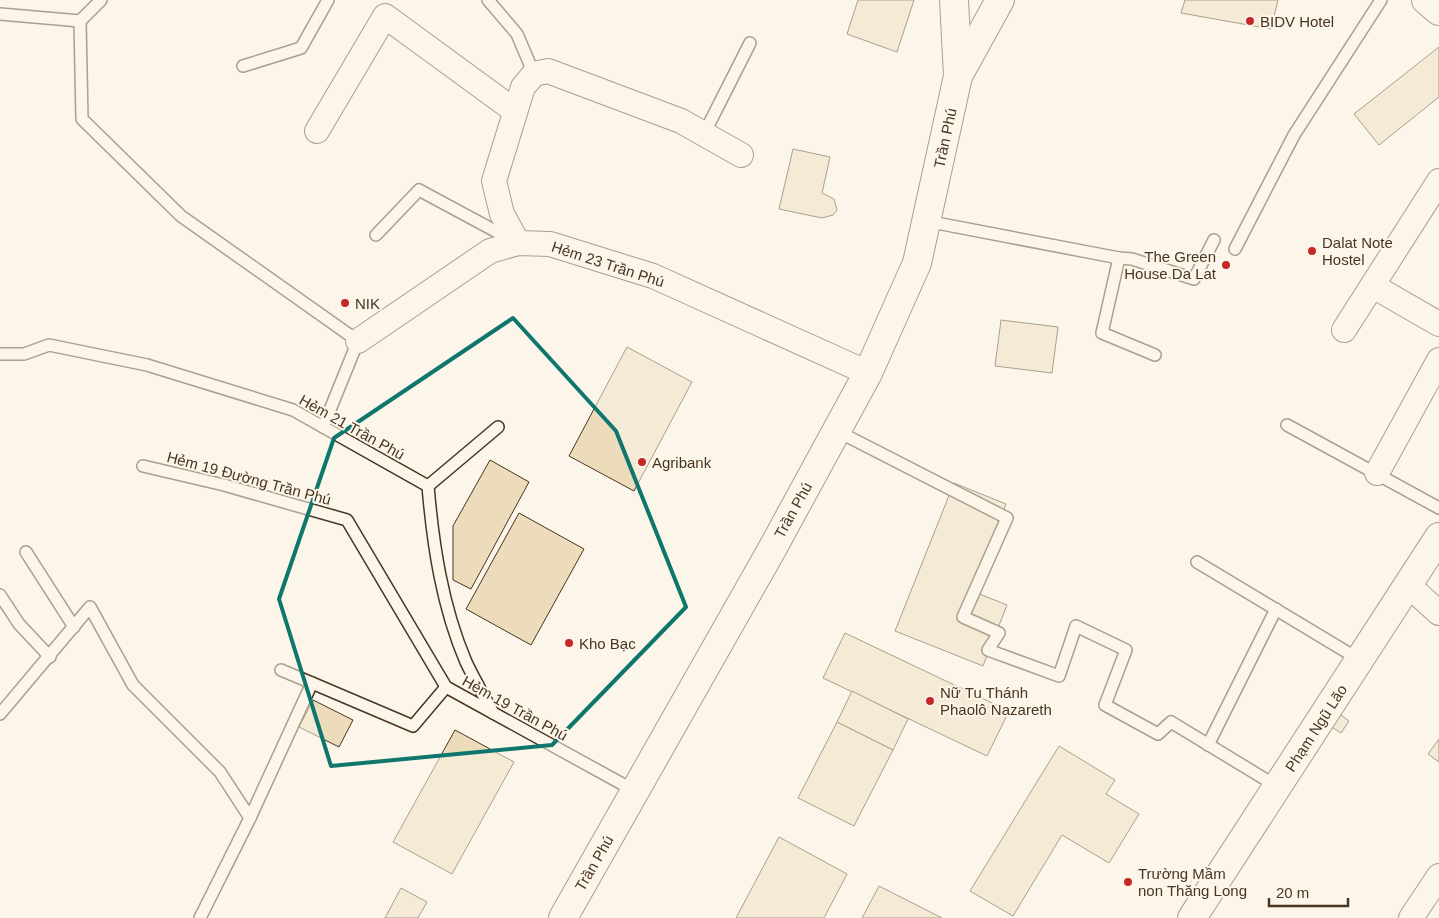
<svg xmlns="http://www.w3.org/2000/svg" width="1439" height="918" viewBox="0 0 1439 918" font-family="Helvetica,sans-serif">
	<rect width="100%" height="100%" fill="#fbf6e9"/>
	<g fill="#ecdcbc" stroke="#4a3520">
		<polygon points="858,0 914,0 897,52 847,34"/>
		<polygon points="1185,0 1278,0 1271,29 1181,13"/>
		<polygon points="1439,47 1439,97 1379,145 1354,114"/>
		<polygon points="793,149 830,157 822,193 834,199 837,210 833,215 822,218 779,209"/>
		<polygon points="1001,320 1058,327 1052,373 995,366"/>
		<polygon points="627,347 692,382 634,491 569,456"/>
		<polygon points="490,460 529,482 471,589 453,580 453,526"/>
		<polygon points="954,483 1006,504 972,591 1007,605 983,666 895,631"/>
		<polygon points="519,513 584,549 531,645 466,609"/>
		<polygon points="845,633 1009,711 987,756 823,678"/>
		<polygon points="852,691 908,719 893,750 837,722"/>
		<polygon points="313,700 353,720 339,747 299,727"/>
		<polygon points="1335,711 1349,721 1341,733 1327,724"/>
		<polygon points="837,722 893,750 854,826 798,798"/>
		<polygon points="455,730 514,762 452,874 393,842"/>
		<polygon points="1439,739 1439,762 1428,754"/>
		<polygon points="1059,746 1115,780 1106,794 1139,814 1109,863 1062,835 1013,916 970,891"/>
		<polygon points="779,837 847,874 824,918 736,918"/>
		<polygon points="879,886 942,918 862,918"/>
		<polygon points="401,888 427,902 418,918 385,918"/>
	</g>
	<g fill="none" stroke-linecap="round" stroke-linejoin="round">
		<defs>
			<g id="service">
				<polyline points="101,0 80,21 82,119 181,216 358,341 323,427"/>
				<polyline points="488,0 517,34 534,74"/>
				<polyline points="0,14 80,21"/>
				<polyline points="243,66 301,48 328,0"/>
				<polyline points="704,134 750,43"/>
				<polyline points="926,221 1119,258 1102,333 1155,355"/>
				<polyline points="376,235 419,190 512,240"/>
				<polyline points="1235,249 1294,135 1381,0"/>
				<polyline points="1119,258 1132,259 1194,279 1214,240"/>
				<path d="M0 354H24L49 345 147 365 293 410 428 486C433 545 442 606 466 662 474 679 484 696 493 713"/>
				<polyline points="1287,425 1439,508"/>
				<polyline points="837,431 1007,518 963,617 999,633 988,650 1059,676 1076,626 1126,650 1105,705 1158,734 1171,722 1278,787"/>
				<polyline points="143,466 224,485 347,520 446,687 635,791"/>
				<polyline points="428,486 498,427"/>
				<polyline points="26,552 74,627"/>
				<polyline points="1197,562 1360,660"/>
				<polyline points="0,595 19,624 50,657"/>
				<polyline points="281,670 312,683"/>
				<polyline points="0,714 90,607 133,685 220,772 250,818"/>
				<polyline points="1208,745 1276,609"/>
				<polyline points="200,918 250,818 312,683 413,726 446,687"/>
			</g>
			<g id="minor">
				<polyline points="317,131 385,16 515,111"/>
				<polyline points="518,243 502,214 494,181 523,87 534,74 548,71 681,121 741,155"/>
				<polyline points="1373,286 1439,324"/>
				<polyline points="1344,330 1439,181"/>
				<polyline points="358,341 490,251 518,243 550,244 653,276 868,373"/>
				<polyline points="1377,473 1439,360"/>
				<polyline points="1408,585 1439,613"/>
				<polyline points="1411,918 1439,876"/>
			</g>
			<g id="tertiary">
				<polyline points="1426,0 1439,11"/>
				<polyline points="1192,918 1439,537"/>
			</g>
			<g id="primary">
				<polyline points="958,76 1000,0"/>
				<polyline points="563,918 771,551 868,373 917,263 958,76 954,0"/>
			</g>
		</defs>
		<use href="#service" stroke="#4a3520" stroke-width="14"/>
		<use href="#minor" stroke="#4a3520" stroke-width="26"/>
		<use href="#tertiary" stroke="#4a3520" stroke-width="30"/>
		<use href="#primary" stroke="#4a3520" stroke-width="30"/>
		<use href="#service" stroke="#fbf6e9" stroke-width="11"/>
		<use href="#minor" stroke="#fbf6e9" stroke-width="24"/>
		<use href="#tertiary" stroke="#fbf6e9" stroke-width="28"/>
		<use href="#primary" stroke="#fbf6e9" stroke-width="28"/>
	</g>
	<path d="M0 0H1439V918H0ZM513 318 616 431 686 607 552 745 331 766 279 599 334 438Z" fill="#fbf6e9" fill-opacity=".55" fill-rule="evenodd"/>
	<path fill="none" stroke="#0f766e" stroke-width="4" stroke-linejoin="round" d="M513 318 616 431 686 607 552 745 331 766 279 599 334 438Z"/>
	<g fill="#c62828" stroke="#fbf6e9" stroke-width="2">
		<circle cx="1250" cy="21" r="5"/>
		<circle cx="1312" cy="251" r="5"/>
		<circle cx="1226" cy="265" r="5"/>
		<circle cx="345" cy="303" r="5"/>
		<circle cx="642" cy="462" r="5"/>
		<circle cx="569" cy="643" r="5"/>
		<circle cx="930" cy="701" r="5"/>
		<circle cx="1128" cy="882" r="5"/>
	</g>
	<g text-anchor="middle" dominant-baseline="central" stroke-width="4" stroke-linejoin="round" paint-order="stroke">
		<g font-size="15" fill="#4a3520" stroke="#fbf6e9" text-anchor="start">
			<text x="1260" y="21">BIDV Hotel</text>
			<text x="1322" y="242">Dalat Note<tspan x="1322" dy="17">Hostel</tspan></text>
			<text x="1216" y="256" text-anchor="end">The Green<tspan x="1216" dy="17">House Da Lat</tspan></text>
			<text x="355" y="303">NIK</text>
			<text x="652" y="462">Agribank</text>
			<text x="579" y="643">Kho Bạc</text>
			<text x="940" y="692">Nữ Tu Thánh<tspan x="940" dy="17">Phaolô Nazareth</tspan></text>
			<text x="1138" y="873">Trường Mầm<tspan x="1138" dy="17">non Thăng Long</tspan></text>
		</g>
		<g font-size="15" fill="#4a3520" stroke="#fbf6e9">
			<text transform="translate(945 138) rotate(-78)">Trần Phú</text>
			<text transform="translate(608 264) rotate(18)">Hẻm 23 Trần Phú</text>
			<text transform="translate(352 427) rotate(29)">Hẻm 21 Trần Phú</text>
			<text transform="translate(249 478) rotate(15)">Hẻm 19 Đường Trần Phú</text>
			<text transform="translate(793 510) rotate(-61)">Trần Phú</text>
			<text transform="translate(515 708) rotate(29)">Hẻm 19 Trần Phú</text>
			<text transform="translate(1316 728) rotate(-57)">Phạm Ngũ Lão</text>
			<text transform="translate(594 863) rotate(-60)">Trần Phú</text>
		</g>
	</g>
	<path d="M1269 898v8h79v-8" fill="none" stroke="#4a3520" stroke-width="2.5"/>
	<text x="1276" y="898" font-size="15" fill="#4a3520" stroke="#fbf6e9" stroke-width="4" paint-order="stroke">20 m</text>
</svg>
